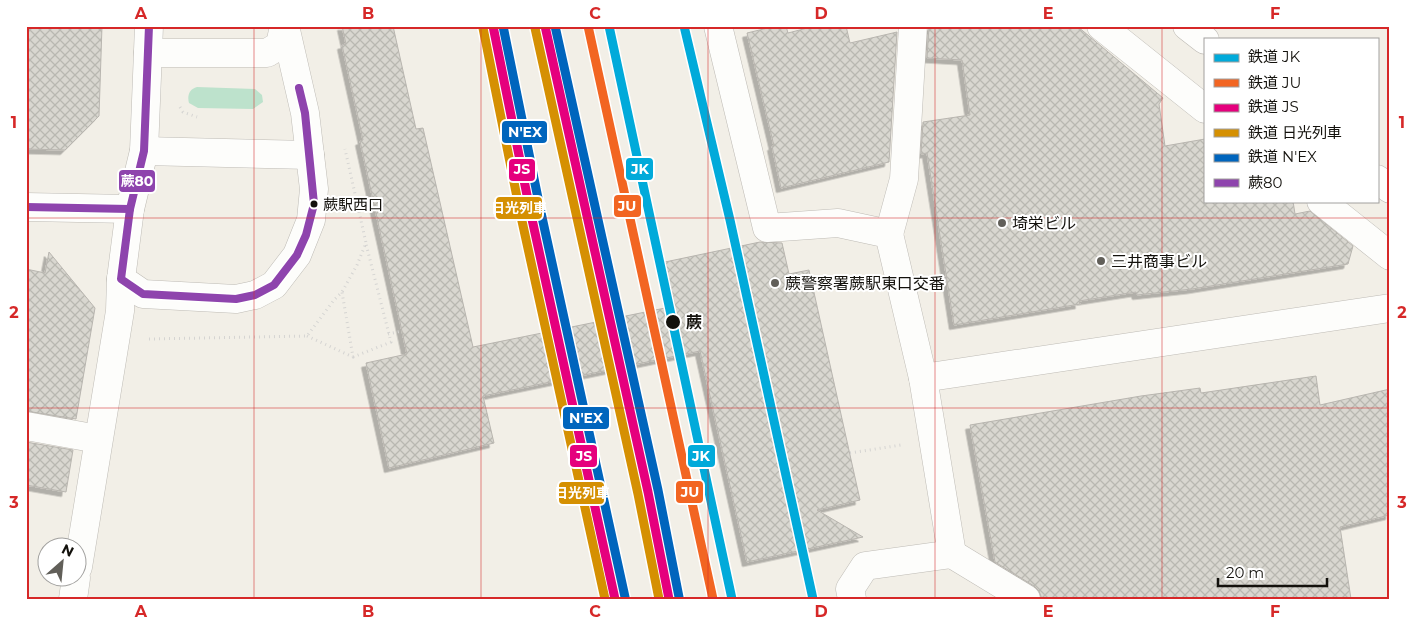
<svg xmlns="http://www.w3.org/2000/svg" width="1416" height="625" viewBox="0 0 1416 625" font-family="Montserrat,'Noto Sans JP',sans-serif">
	<defs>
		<pattern id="building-cross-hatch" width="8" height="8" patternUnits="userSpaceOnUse" patternTransform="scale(1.25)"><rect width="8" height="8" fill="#d9d7d0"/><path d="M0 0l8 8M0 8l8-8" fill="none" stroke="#b9b8b1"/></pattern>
		<filter id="shadow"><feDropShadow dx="-4.5" dy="4.5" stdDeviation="0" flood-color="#0004"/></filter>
	</defs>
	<rect width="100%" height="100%" fill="#f2efe7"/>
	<path fill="#bde2cc" d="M197 87 255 89 262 95 263 102 253 109 198 108 189 103C187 96 189 89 197 87Z"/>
	<g fill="url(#building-cross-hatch)" stroke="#b8b5af" filter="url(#shadow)">
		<polygon points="26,26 102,26 99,116 65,150 26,149"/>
		<polygon points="342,26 393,26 416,129 423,128 473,347 675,306 665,262 760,242 782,243 789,274 809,270 860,500 817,510 863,537 747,562 700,351 483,396 494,443 389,468 366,363 407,354 360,141 363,140 342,45 346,44"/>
		<polygon points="776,26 786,26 788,33 815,26 846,26 850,43 897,32 889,162 781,188 772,146 774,146 747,33"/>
		<polygon points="929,26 1077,26 1163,98 1159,104 1165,146 1205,139 1205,201 1293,201 1295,214 1310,211 1353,246 1348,264 1192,289 1137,295 1136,292 1079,301 1080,304 954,325 927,153 921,154 923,122 970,115 962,60 927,58"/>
		<polygon points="49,252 95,308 76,419 26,411 26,269 45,273"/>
		<polygon points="1316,376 1320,405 1390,389 1390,515 1340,527 1351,599 1042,599 1039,591 1034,586 995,562 970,425 1141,396 1200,388 1201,393"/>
		<polygon points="26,442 73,450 66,492 26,485"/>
	</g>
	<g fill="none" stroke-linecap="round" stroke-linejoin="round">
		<defs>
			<g id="street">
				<polyline points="718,26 767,228 838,223 889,234 923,378 952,554 865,566 850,589 852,599"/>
				<polyline points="1101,26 1205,109"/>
				<polyline points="1187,26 1205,40"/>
				<polyline points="148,53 267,53 280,45 284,26"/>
				<polyline points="144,151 310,155"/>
				<polyline points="1377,179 1390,189"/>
				<polyline points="1321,201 1390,256"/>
				<polyline points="889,234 904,179 913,26"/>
				<polyline points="121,279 143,294 236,299 255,295 274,285 297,255 311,220 314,189 305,113 285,26"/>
				<polyline points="26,426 98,439"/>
				<polyline points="952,554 1026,599"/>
				<polyline points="78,567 120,311 121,279 130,209 144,151 149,26"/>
				<polyline points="73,599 76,578"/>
			</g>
			<g id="secondary">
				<polyline points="26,207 130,209"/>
				<polyline points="923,378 1390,308"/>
			</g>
		</defs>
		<use href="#street" stroke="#bebbb5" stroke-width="29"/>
		<use href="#secondary" stroke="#bebbb5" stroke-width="29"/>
		<g stroke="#d5d4d2" stroke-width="3" stroke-dasharray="1 4" stroke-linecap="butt">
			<polyline points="180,107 183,112 197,117"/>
			<polyline points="388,334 402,331"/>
			<polyline points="307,336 353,357 342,292"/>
			<polyline points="149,339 307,336 334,300 342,292 357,265 366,243 345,149"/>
			<polyline points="353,357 391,342 366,244"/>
			<polyline points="850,453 901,445"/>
		</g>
		<use href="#street" stroke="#fdfdfb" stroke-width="28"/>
		<use href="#secondary" stroke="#fdfdfb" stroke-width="28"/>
		<defs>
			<g id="bus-1">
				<polyline points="149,26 144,151 130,209 121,279 143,294 236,299 255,295 274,285 297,255 306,235 314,204 305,113 299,88"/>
				<polyline points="26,207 130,209"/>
			</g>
		</defs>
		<use href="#bus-1" stroke="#fff" stroke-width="11"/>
		<use href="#bus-1" stroke="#8e44ad" stroke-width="8"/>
		<defs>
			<g id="rail-1">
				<polyline points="609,26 732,599"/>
				<polyline points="684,26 730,220 813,599"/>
			</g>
			<polyline id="rail-2" points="588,26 713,599"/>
			<g id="rail-3">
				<polyline points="493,26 530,210 615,599"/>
				<polyline points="545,26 648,492 669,599"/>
			</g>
			<g id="rail-4">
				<polyline points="483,28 520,212 605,599"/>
				<polyline points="535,28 638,494 659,599"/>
			</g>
			<g id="rail-5">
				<polyline points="503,26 540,208 625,597"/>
				<polyline points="555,26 658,490 679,597"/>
			</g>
		</defs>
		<use href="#rail-1" stroke="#fff" stroke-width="12"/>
		<use href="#rail-2" stroke="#fff" stroke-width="12"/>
		<use href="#rail-3" stroke="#fff" stroke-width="12"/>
		<use href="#rail-4" stroke="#fff" stroke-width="12"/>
		<use href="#rail-5" stroke="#fff" stroke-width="12"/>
		<use href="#rail-1" stroke="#01aada" stroke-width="9"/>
		<use href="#rail-2" stroke="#f26522" stroke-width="9"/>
		<use href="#rail-3" stroke="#e5007d" stroke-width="9"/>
		<use href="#rail-4" stroke="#d59002" stroke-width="9"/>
		<use href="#rail-5" stroke="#0065bd" stroke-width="9"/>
	</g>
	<path fill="none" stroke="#d62828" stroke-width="1" stroke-opacity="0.55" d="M254 26V599M481 26V599M708 26V599M935 26V599M1162 26V599M26 218H1390M26 408H1390"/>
	<g fill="#13110c" stroke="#fff" stroke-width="2">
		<circle cx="314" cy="204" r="4.5"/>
		<circle cx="673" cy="322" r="8"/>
	</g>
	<g fill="#615f59" stroke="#fff" stroke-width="2">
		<circle cx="1002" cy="223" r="5"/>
		<circle cx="1101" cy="261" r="5"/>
		<circle cx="775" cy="283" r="5"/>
	</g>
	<g text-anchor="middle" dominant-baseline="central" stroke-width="4" stroke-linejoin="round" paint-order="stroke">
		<g font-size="15" fill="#13110c" stroke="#fff" text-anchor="start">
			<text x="323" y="204">蕨駅西口</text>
		</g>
		<g font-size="16" fill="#13110c" stroke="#fff" text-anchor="start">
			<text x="1012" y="223">埼栄ビル</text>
			<text x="1111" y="261">三井商事ビル</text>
			<text x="785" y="283">蕨警察署蕨駅東口交番</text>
		</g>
		<g font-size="16" font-weight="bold" fill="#13110c" stroke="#fff" text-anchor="start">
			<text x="686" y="322">蕨</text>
		</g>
	</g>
	<g stroke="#fff" stroke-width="2">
		<rect x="501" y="120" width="47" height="24" rx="5" fill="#0065bd"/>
		<rect x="625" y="157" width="29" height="24" rx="5" fill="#01aada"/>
		<rect x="508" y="158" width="28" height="24" rx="5" fill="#e5007d"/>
		<rect x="118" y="169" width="38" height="24" rx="5" fill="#8e44ad"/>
		<rect x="613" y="194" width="29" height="24" rx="5" fill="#f26522"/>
		<rect x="495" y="196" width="48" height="24" rx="5" fill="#d59002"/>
		<rect x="562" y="406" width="48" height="24" rx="5" fill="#0065bd"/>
		<rect x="687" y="444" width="29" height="24" rx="5" fill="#01aada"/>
		<rect x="569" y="444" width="29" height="24" rx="5" fill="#e5007d"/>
		<rect x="675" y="480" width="29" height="24" rx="5" fill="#f26522"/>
		<rect x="558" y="481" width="47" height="24" rx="5" fill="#d59002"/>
	</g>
	<g font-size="14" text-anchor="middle" font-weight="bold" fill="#fff">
		<text x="525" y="137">N'EX</text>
		<text x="640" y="174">JK</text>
		<text x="522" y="174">JS</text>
		<text x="137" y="186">蕨80</text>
		<text x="627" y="211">JU</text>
		<text x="519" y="213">日光列車</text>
		<text x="586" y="423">N'EX</text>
		<text x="701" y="461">JK</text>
		<text x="584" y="461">JS</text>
		<text x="690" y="497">JU</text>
		<text x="582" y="498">日光列車</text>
	</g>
	<rect width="1416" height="625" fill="none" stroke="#ffffff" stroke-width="55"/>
	<rect x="1204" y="38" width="175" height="165" fill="#ffffff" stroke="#a1a09e"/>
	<rect x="1214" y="54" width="25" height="8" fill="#01aada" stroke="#a1a09e"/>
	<text x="1248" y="62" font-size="15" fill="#13110c">鉄道 JK</text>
	<rect x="1214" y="79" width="25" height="8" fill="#f26522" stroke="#a1a09e"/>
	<text x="1248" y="88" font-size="15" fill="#13110c">鉄道 JU</text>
	<rect x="1214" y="104" width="25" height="8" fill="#e5007d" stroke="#a1a09e"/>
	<text x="1248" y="112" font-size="15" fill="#13110c">鉄道 JS</text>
	<rect x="1214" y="129" width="25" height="8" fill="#d59002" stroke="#a1a09e"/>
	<text x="1248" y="138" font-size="15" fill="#13110c">鉄道 日光列車</text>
	<rect x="1214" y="154" width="25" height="8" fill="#0065bd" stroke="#a1a09e"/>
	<text x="1248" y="162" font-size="15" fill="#13110c">鉄道 N'EX</text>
	<rect x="1214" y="179" width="25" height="8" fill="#8e44ad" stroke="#a1a09e"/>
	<text x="1248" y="188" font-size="15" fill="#13110c">蕨80</text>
	<g transform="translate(62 562) rotate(27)"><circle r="24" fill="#ffffff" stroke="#a1a09e"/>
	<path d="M0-4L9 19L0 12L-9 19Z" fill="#615f59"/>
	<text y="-8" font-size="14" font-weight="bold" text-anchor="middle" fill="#13110c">N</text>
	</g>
	<path d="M1218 578v8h109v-8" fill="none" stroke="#13110c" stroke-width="2.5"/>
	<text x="1226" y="578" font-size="15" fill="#13110c" stroke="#ffffff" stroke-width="4" paint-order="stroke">20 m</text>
	<rect x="28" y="28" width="1360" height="570" fill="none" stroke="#d62828" stroke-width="2"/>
	<g font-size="16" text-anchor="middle" font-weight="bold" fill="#d62828">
		<text x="141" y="19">A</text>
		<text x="368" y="19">B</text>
		<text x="595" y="19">C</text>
		<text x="821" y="19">D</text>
		<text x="1048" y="19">E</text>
		<text x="1275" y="19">F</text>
		<text x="14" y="128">1</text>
		<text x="1402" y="128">1</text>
		<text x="14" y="318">2</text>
		<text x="1402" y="318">2</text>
		<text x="14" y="508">3</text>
		<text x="1402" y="508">3</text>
		<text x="141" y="617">A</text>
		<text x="368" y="617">B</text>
		<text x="595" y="617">C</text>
		<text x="821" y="617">D</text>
		<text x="1048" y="617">E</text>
		<text x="1275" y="617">F</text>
	</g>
</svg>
